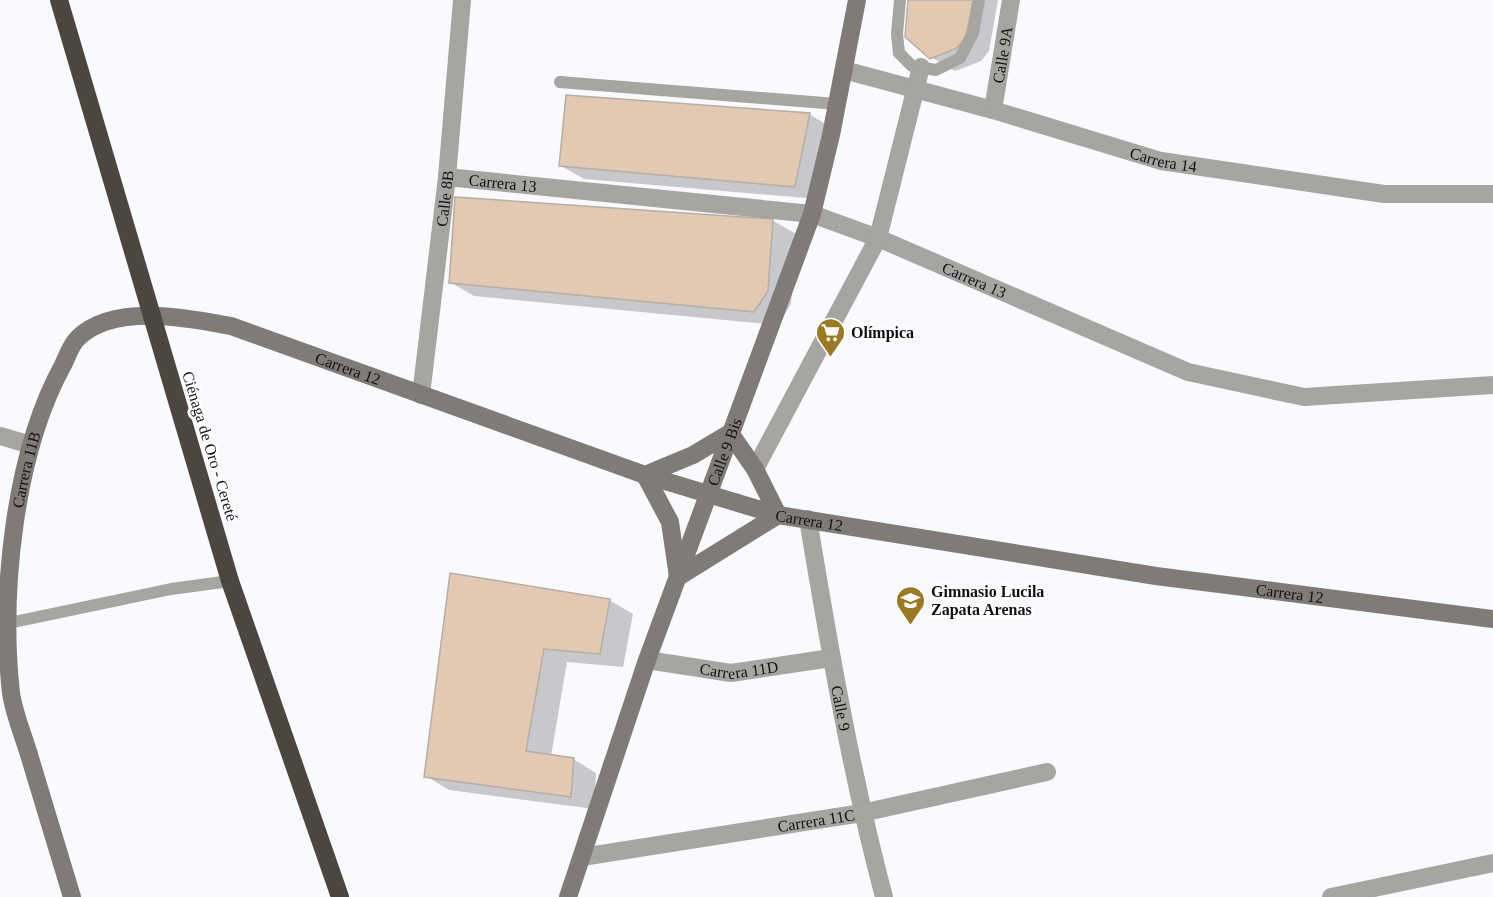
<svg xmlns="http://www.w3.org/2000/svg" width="1493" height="897" viewBox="0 0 1493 897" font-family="'Times New Roman',serif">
	<rect width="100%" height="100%" fill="#f9fafe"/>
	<g fill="#0003">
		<polygon points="909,0 998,0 989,51 981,61 955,71 931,57"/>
		<polygon points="809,114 832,128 818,199 584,179 561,166"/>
		<polygon points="772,220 796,234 791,304 778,325 474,296 450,282"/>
		<polygon points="451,574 609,600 633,614 623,667 567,662 551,756 573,759 596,773 594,809 449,790 426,776"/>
	</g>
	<g fill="#e3c9b1" stroke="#b5ada6" stroke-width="1.5">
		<polygon points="908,0 973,0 966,37 957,48 930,59 905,37"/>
		<polygon points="566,95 810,113 795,187 559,166"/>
		<polygon points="455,197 773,219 768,291 754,312 449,283"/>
		<polygon points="450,573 610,599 600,654 544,649 526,751 574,758 571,797 424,777"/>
	</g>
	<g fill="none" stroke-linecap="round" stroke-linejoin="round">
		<g stroke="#a7a5a1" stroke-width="12">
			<polyline points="900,0 897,34 899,53 912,66 936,70 960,58 973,33 979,0"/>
			<polyline points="560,82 837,104"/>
			<polyline points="9,623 171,589 230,581"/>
		</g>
		<g stroke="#a7a5a1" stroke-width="18">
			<path id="s1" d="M844 70 993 110 1161 161 1384 194H1493"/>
			<path id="s2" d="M993 110 1011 0"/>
			<path id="s3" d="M447 177 812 214 878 238 1188 372 1304 397 1493 385"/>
			<path id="s4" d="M421 395 447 177 462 0"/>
			<polyline points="0,436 31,445"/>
			<polyline points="755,469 878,238 921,67"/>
			<path id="s5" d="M808 519C829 646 851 773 884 897"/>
			<path id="s6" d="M647 660 731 673 831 658"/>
			<path id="s7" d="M582 857 862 813 1047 772"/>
			<polyline points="1331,897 1493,863"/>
		</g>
		<g stroke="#7f7b76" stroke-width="18">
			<polygon points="730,433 755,469 778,515 678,577 670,522 645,475 693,455"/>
			<path id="s8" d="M72 897C58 851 44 804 30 758 24 737 14 714 11 693 0 593 14 454 63 365 67 357 71 344 78 338 114 303 187 318 231 326L645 475 778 515 1156 576 1493 619"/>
			<path id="s9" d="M568 897 647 660 812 214 831 135 857 0"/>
		</g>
		<polyline stroke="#4b463e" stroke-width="18" points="59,0 230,581 340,897"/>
	</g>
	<defs>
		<symbol id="supermarket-pin" viewBox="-11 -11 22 30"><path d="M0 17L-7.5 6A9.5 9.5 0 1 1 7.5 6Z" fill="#9c7a24" stroke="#fff"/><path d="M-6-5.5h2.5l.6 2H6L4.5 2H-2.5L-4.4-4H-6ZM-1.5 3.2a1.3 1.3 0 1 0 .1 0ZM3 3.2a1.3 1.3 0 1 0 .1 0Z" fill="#fff"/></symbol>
		<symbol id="school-pin" viewBox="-11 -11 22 30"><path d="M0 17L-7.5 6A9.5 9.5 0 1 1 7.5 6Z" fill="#9c7a24" stroke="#fff"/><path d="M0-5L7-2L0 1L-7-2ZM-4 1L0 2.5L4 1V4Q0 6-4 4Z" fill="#fff"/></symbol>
	</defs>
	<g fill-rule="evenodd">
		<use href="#supermarket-pin" x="814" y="316" width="33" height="45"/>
		<use href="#school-pin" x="894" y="584" width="33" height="45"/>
	</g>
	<g text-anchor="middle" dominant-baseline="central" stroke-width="6" stroke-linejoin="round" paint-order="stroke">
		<g font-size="16" fill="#101114" stroke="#fff">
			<text stroke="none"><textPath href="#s2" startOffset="56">Calle 9A</textPath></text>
			<text stroke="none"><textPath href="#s1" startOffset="332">Carrera 14</textPath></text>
			<text stroke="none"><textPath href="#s3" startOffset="56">Carrera 13</textPath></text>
			<text stroke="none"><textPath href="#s4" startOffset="198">Calle 8B</textPath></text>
			<text stroke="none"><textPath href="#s3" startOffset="542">Carrera 13</textPath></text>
			<text stroke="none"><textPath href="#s8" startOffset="864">Carrera 12</textPath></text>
			<text transform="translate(210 446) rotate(73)">Ciénaga de Oro - Cereté</text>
			<text stroke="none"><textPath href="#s9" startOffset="472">Calle 9 Bis</textPath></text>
			<text stroke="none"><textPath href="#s8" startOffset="438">Carrera 11B</textPath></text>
			<text stroke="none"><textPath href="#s8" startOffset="1350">Carrera 12</textPath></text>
			<text stroke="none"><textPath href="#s8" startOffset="1836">Carrera 12</textPath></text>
			<text stroke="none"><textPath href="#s6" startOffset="93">Carrera 11D</textPath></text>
			<text stroke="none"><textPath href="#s5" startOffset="192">Calle 9</textPath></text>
			<text stroke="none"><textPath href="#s7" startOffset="237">Carrera 11C</textPath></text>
		</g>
		<g font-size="16" font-weight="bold" fill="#101114" stroke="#fff" text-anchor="start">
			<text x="851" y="332">Olímpica</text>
			<text x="931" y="591">Gimnasio Lucila<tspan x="931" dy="18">Zapata Arenas</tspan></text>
		</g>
	</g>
</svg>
